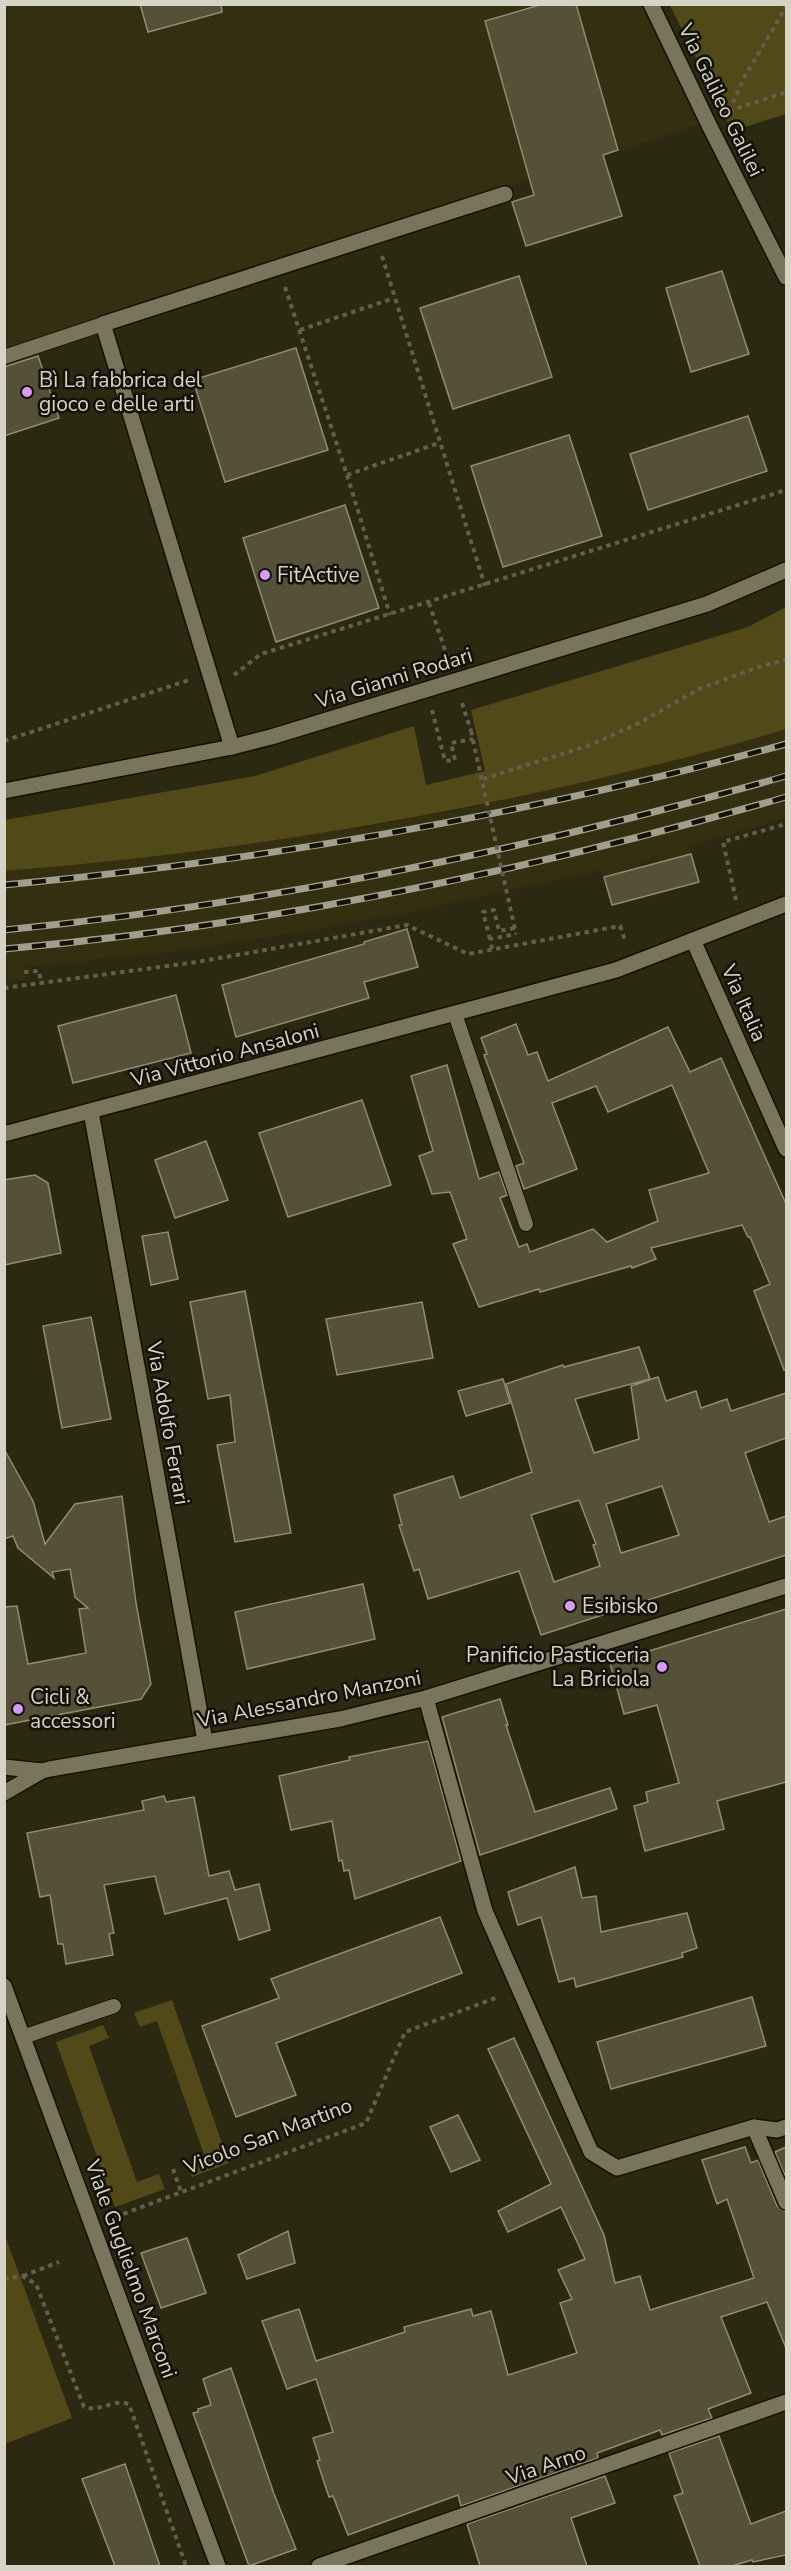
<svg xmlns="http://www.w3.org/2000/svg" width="791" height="2571" viewBox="0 0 791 2571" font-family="'Nunito Sans',sans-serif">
	<rect width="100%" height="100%" fill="#2c2912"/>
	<g fill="#342f11">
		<polygon points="4,5 646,5 702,124 5,351"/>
		<polygon points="786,729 786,818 689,846 691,854 658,863 656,857 639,862 641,867 604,877 601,870 415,911 300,932 163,953 24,967 25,980 5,982 5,871 203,850 369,826 473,807 653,766"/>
	</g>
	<g fill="#514918">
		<polygon points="670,5 786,5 786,114 732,131"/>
		<path d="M786 607V729C712 752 637 770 562 787 378 828 192 856 5 871V820L255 776 414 726 426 785 485 771 471 710 748 627Z"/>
		<polygon points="172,2000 229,2163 192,2177 187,2164 205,2157 157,2021 140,2027 134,2013"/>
		<polygon points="103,2025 109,2038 89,2046 137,2182 159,2174 165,2189 115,2207 56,2042"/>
		<polygon points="4,2233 72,2418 5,2444 4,2444"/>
	</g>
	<g fill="#555139" stroke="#8f8c72" stroke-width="1.5" fill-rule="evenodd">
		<polygon points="140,4 221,4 222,12 148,32"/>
		<polygon points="543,4 576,4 618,150 603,155 622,216 526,246 512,202 534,195 485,21"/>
		<polygon points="722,271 749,354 691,372 666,288"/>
		<polygon points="519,276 552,377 453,409 420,308"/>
		<polygon points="296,348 328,450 225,482 193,380"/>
		<polygon points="38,356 59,418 4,436 4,367"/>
		<polygon points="748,416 767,471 648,510 630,454"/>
		<polygon points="569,435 602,536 503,567 471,466"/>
		<polygon points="345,505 379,608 276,642 243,538"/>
		<polygon points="691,854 699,882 612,905 604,877"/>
		<polygon points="407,929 418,967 364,982 369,998 236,1037 222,985 364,944 364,942"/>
		<polygon points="176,995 191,1053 73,1083 58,1026"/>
		<polygon points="516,1024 528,1055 537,1052 548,1081 668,1027 690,1072 721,1058 786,1204 786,1370 784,1370 754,1291 770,1284 750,1237 748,1237 742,1225 651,1248 656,1259 632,1268 631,1266 540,1292 539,1289 479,1307 453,1244 467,1239 450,1192 432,1194 419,1156 433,1151 411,1076 447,1065 479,1179 499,1172 507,1195 500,1198 519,1247 527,1244 530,1252 593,1229 607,1242 658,1221 649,1190 709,1173 672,1085 608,1112 596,1086 552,1103 577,1169 524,1189 516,1166 524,1163 484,1055 487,1054 481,1038"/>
		<polygon points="362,1100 391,1185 288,1217 259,1133"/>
		<polygon points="206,1141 228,1200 175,1218 155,1160"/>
		<polygon points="35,1175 48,1183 61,1253 4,1265 4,1180"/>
		<polygon points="168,1232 178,1279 151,1285 142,1236"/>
		<polygon points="245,1291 291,1533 235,1542 217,1445 235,1442 230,1395 208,1399 190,1302"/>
		<polygon points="422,1302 433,1358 337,1375 326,1319"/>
		<polygon points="91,1317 111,1419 62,1428 43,1326"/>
		<path d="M639 1347 650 1379 575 1399 594 1453 639 1439 631 1386 658 1377 666 1401 696 1391 701 1408 727 1399 731 1411 786 1393V1438L745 1453 769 1522 786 1516V1555L541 1635 519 1571 428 1599 419 1569 414 1571 399 1525H402L394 1495 453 1476 460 1498 532 1472 506 1384 563 1365 564 1367ZM662 1486 679 1535 621 1553 606 1504ZM579 1500 596 1544 593 1545 600 1566 554 1582 531 1515Z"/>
		<polygon points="503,1379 510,1403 466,1416 458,1391"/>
		<polygon points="4,1449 33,1501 45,1544 75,1504 122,1496 136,1603 151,1684 141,1699 4,1725 4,1607 17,1606 28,1664 86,1653 79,1609 88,1608 75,1597 70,1569 52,1572 54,1578 18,1548 13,1536 4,1539"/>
		<polygon points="363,1584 375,1639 247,1669 235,1612"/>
		<polygon points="786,1609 786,1782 717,1801 724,1829 645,1851 634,1806 648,1802 646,1792 679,1783 657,1705 624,1714 610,1663"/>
		<polygon points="500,1699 508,1725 506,1725 535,1812 610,1788 617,1809 480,1855 442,1717"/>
		<polygon points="428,1741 461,1861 355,1899 349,1870 344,1871 342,1860 339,1861 332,1821 291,1830 279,1776 350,1760 349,1757"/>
		<polygon points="164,1796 166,1802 194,1797 209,1876 229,1871 235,1890 259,1884 270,1930 239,1940 227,1898 165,1914 155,1876 104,1885 114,1933 109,1934 113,1955 66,1964 63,1944 58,1944 50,1895 40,1897 27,1833 144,1810 142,1801"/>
		<polygon points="575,1867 582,1898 596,1896 601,1932 687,1913 697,1948 682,1953 683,1957 576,1987 574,1978 559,1982 541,1917 518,1925 508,1892"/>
		<polygon points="440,1917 462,1973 276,2043 296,2095 236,2117 202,2026 279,1998 271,1979"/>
		<polygon points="752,1997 766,2046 611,2089 597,2042"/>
		<polygon points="514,2038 604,2235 615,2283 640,2276 650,2310 754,2278 727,2199 717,2204 702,2160 745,2147 751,2163 758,2160 777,2206 786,2212 786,2348 767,2302 721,2317 751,2393 708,2409 712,2418 662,2435 660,2430 597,2453 598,2458 461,2506 458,2495 348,2535 333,2496 329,2497 317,2461 320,2460 313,2438 333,2432 316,2379 287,2389 262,2321 299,2309 316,2361 405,2332 404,2327 471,2309 473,2316 491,2311 508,2375 577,2353 560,2303 572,2299 558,2270 585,2259 561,2207 508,2232 498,2211 551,2184 488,2049"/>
		<polygon points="458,2115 480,2160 451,2172 430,2127"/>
		<polygon points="786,2147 786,2178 775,2152"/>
		<polygon points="288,2231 295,2263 247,2279 238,2255"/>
		<polygon points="187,2238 206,2293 161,2308 141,2253"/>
		<polygon points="231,2368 274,2494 296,2549 249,2566 193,2413 198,2412 198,2409 211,2405 203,2379"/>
		<polygon points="719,2436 751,2524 786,2511 786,2555 753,2562 752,2560 732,2566 700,2566 674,2496 683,2493 669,2453"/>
		<polygon points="125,2464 160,2566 115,2566 82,2479"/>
		<polygon points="605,2476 615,2503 571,2518 587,2566 480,2566 467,2524"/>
	</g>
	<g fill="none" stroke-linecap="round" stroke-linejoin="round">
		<defs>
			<g id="service">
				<polyline points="4,357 103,324"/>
				<polyline points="455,1014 526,1224"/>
				<polyline points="23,2037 114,2006"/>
			</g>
			<polyline id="pedestrian" points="754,2127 777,2130 786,2127"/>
			<g id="minor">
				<polyline points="651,4 710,127 786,277"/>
				<polyline points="232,747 103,324 505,194"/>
				<polyline points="4,791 232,747 271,737 707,604 786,570"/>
				<polyline points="693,940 786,1149"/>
				<polyline points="91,1112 205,1741"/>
				<polyline points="4,1134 616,970 786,904"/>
				<polyline points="426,1698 485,1911 591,2152 617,2168 754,2127 786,2202"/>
				<polyline points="319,2566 786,2402"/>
			</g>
			<g id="tertiary">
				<polyline points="4,1767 42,1771"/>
				<polyline points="4,1793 42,1771 50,1769 340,1719 426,1698 786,1586"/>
				<path d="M4 1986C75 2180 146 2373 218 2566"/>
			</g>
		</defs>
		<use href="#service" stroke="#151100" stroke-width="16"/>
		<use href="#pedestrian" stroke="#151100" stroke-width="18"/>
		<use href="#minor" stroke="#151100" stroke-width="18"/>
		<use href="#tertiary" stroke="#151100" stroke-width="18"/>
		<g stroke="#625f4b" stroke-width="4" stroke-dasharray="4.5 4.5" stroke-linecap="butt">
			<polyline points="729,111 745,76 786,7"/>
			<polyline points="729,111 786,92"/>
			<polyline points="382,256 485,586"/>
			<polyline points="285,287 347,475 390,615"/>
			<polyline points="300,330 394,298"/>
			<polyline points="347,475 439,443"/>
			<polyline points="429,603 448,659"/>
			<polyline points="234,675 261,654 786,490"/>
			<polyline points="462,703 471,731"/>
			<polyline points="432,710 445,761 455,760 451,743 473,739"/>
			<polyline points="4,741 189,680"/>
			<polyline points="483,779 590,745 639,723 699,689 759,667 786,660"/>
			<polyline points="736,900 723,842 786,824"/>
			<polyline points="490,939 483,912 494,910 499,931 515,928"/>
			<polyline points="492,949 490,939 516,934"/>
			<polyline points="24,972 39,971 41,984"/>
			<polyline points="4,988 197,962 407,925 468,954 620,926 626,943"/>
			<polyline points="173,2169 181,2192"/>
			<polyline points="115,2217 366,2123 405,2032 498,1997"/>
			<polyline points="23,2276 59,2262"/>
			<path d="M4 2279 22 2276 36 2284 84 2407C103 2412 110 2399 129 2404L186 2566"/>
		</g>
		<use href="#service" stroke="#79755c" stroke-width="14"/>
		<use href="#pedestrian" stroke="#79755c" stroke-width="15"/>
		<use href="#minor" stroke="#79755c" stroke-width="15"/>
		<use href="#tertiary" stroke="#79755c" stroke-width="15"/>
		<defs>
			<g id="rail">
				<path d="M4 885C269 860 531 814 786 744"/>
				<path d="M4 930C270 904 531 849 786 776"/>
				<path d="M4 949C269 926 531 870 786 797"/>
			</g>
		</defs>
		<use href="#rail" stroke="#a09e8d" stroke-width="7"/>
		<use href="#rail" stroke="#131108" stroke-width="4.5" stroke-dasharray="14" stroke-linecap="butt"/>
		<polyline stroke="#625f4b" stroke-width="4" stroke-dasharray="4.5 4.5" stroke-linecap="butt" points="471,731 516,934"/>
	</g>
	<g fill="#d89af8" stroke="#131108" stroke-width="2">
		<circle cx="27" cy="392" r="6"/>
		<circle cx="265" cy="575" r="6"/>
		<circle cx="570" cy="1606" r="6"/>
		<circle cx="662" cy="1667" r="6"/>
		<circle cx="18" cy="1709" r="6"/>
	</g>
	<g text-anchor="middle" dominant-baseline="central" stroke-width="5" stroke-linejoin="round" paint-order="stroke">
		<g font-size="21" fill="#d6d4c6" stroke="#131108">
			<text transform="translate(721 100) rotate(64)">Via Galileo Galilei</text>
			<text transform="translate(394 678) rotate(-17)">Via Gianni Rodari</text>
			<text transform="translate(744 1003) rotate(66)">Via Italia</text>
			<text transform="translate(225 1055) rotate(-15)">Via Vittorio Ansaloni</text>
			<text transform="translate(168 1423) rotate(80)">Via Adolfo Ferrari</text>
			<text transform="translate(309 1699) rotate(-11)">Via Alessandro Manzoni</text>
			<text transform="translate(268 2136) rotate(-21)">Vicolo San Martino</text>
			<text transform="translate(131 2269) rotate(70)">Viale Guglielmo Marconi</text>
			<text transform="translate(546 2465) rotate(-19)">Via Arno</text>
		</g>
		<g font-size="21" fill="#d6d4c6" stroke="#131108" text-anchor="start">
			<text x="39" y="380">Bì La fabbrica del<tspan x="39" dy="24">gioco e delle arti</tspan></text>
			<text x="277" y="575">FitActive</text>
			<text x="582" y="1606">Esibisko</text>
			<text x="650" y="1655" text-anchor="end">Panificio Pasticceria<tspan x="650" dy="24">La Briciola</tspan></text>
			<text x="30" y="1697">Cicli &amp;<tspan x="30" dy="24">accessori</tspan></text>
		</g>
	</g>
	<rect width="791" height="2571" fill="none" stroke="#d6d4c6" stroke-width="12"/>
</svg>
